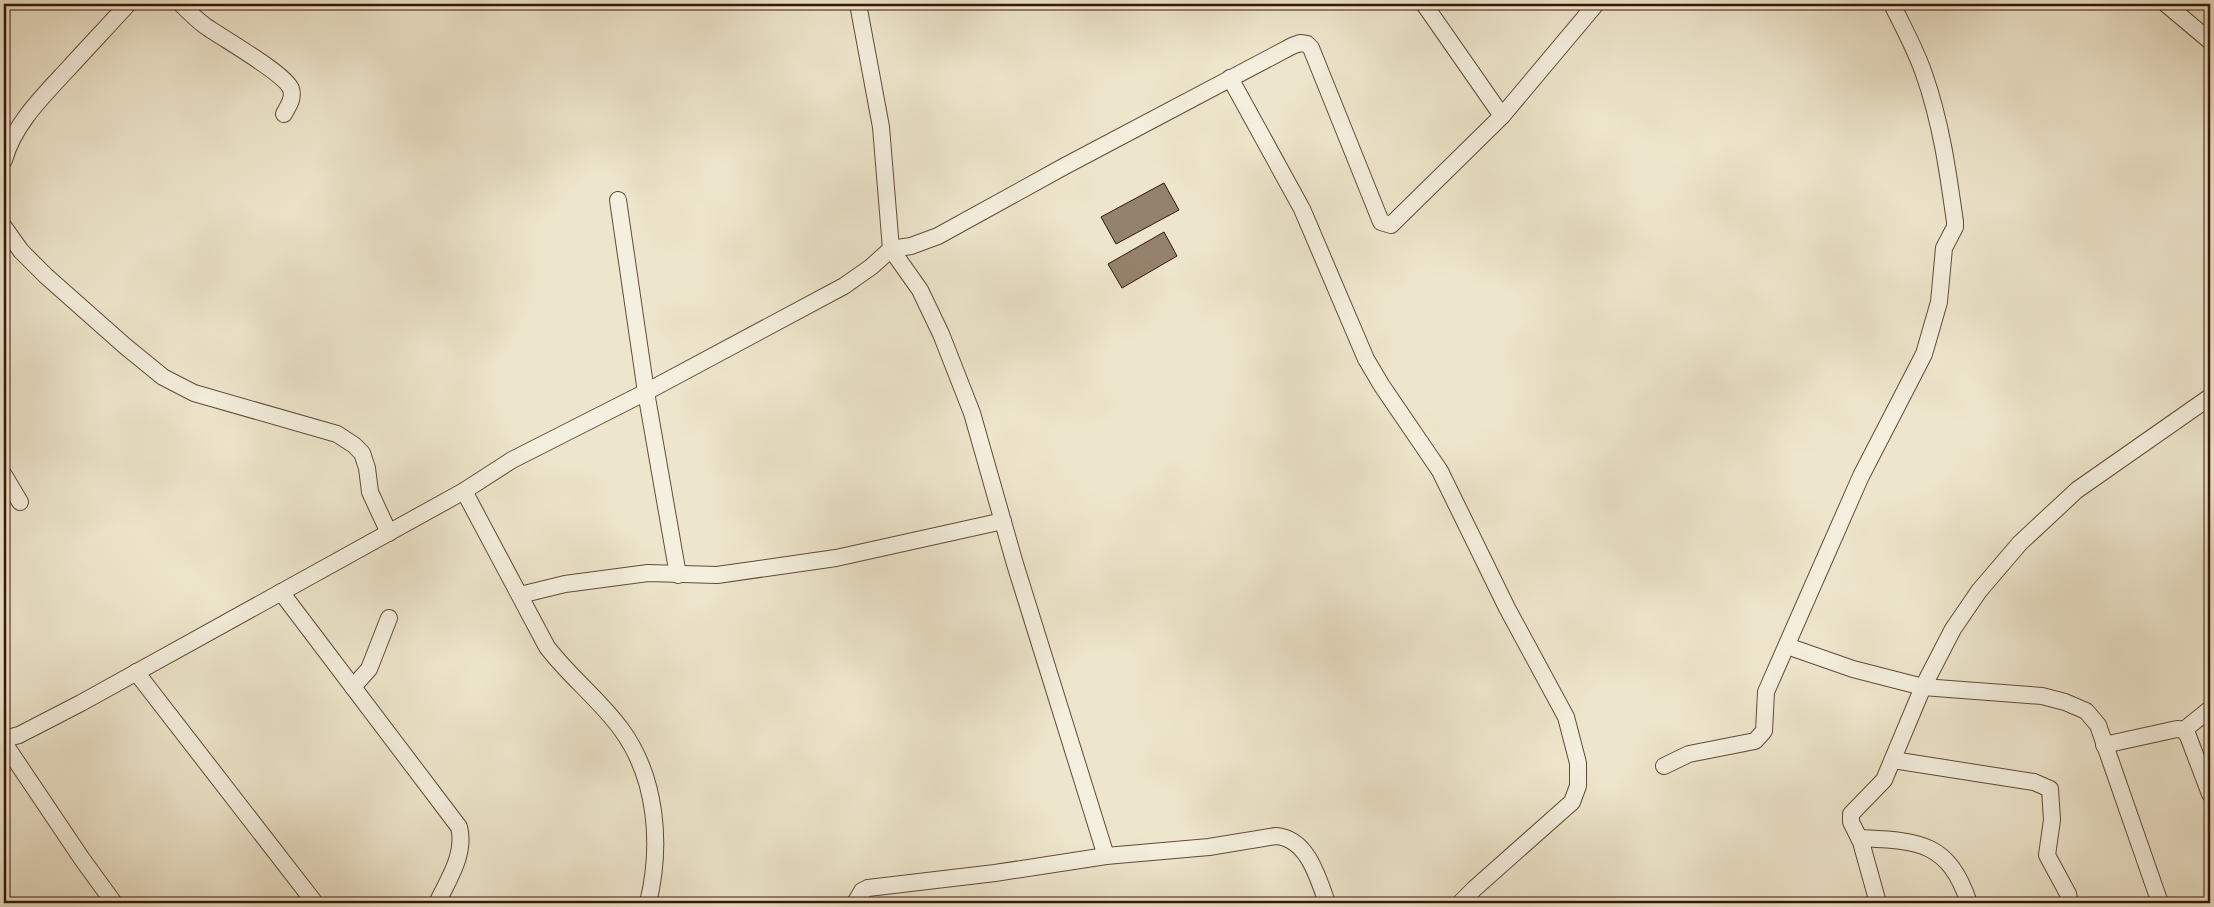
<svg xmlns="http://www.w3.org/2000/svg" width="2214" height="907" viewBox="0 0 2214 907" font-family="Alegreya,serif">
	<rect width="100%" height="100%" fill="#eee6cc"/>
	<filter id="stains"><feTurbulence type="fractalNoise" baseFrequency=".004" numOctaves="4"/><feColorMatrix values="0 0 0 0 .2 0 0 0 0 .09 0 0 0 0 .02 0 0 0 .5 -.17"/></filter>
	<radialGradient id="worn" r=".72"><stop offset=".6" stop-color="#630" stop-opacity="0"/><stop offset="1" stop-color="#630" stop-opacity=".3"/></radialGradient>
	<g fill="#95826c" stroke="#351605">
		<polygon points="1164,183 1179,210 1116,244 1101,217"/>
		<polygon points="1164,232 1177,256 1122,288 1108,264"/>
	</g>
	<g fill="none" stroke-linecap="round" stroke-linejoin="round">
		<defs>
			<g id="minor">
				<path d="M181 4C188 11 196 19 204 25 220 37 285 73 291 89 294 99 288 106 284 114"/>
				<polyline points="858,4 881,127 891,249 920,290 941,334 972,413 1015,564 1106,856"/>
				<polyline points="1424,4 1502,116"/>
				<polyline points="2166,4 2210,41"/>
				<polyline points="1230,78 1302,209 1366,359 1382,386 1440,471 1507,608 1566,717 1578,763 1578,786 1572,802 1474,889 1460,903"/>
				<path d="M4 160C14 124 43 96 68 69 88 47 108 26 128 4"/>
				<polyline points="618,200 646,392 678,575"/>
				<polyline points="4,227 21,251 46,276 125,346 163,377 194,393 337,434 354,445 362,453 367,468 370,492 389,533"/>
				<polyline points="4,475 20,502"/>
				<path d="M464 491 547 647C569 676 599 699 621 729 657 778 662 845 648 903"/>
				<path d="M281 592 459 827C466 854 448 880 437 903"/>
				<polyline points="520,595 565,584 648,573 717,575 836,558 1003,521"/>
				<polyline points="1787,646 1853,669 1923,687 2042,696 2065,702 2086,711 2098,725 2160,903"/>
				<polyline points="136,672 315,903"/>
				<polyline points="353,687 369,669 389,618"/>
				<polyline points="2184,730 2210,709"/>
				<polyline points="4,739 19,735 81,703 464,491 512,460 646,392 844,286 871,267 891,249 911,246 938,236 1065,166 1292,46 1300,43 1307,44 1311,48 1381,222 1391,225 1502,116 1596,4"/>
				<polyline points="4,743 82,859 114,903"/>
				<polyline points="2104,745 2177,729 2184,730 2188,736 2210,794"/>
				<polyline points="1893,760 2034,782 2050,789 2052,820 2047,855 2068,894 2070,903"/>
				<path d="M1664 766 1689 754 1755 741 1764 731 1766 692 1861 476 1924 354 1939 302 1944 248 1955 227V222C1948 172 1941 122 1924 74 1916 50 1903 27 1892 4"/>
				<path d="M1859 838C1917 841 1948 840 1969 903"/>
				<path d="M855 903 862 891 868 888 995 873 1106 856 1209 847 1276 836C1307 838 1318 877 1327 903"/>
				<polyline points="1878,903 1861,842 1851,822 1851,814 1884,780 1923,687 1953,629 1979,591 2020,543 2077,490 2210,397"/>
			</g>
		</defs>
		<use href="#minor" stroke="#634a37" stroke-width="18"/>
		<use href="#minor" stroke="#f4efde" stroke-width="16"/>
	</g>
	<rect width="2214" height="907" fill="none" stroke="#eee6cc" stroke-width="20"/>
	<rect x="5" y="5" width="2204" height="897" fill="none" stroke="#351605" stroke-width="2.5"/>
	<rect x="10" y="10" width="2194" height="887" fill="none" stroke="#351605"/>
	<rect width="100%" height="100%" filter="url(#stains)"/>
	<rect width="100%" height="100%" fill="url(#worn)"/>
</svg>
